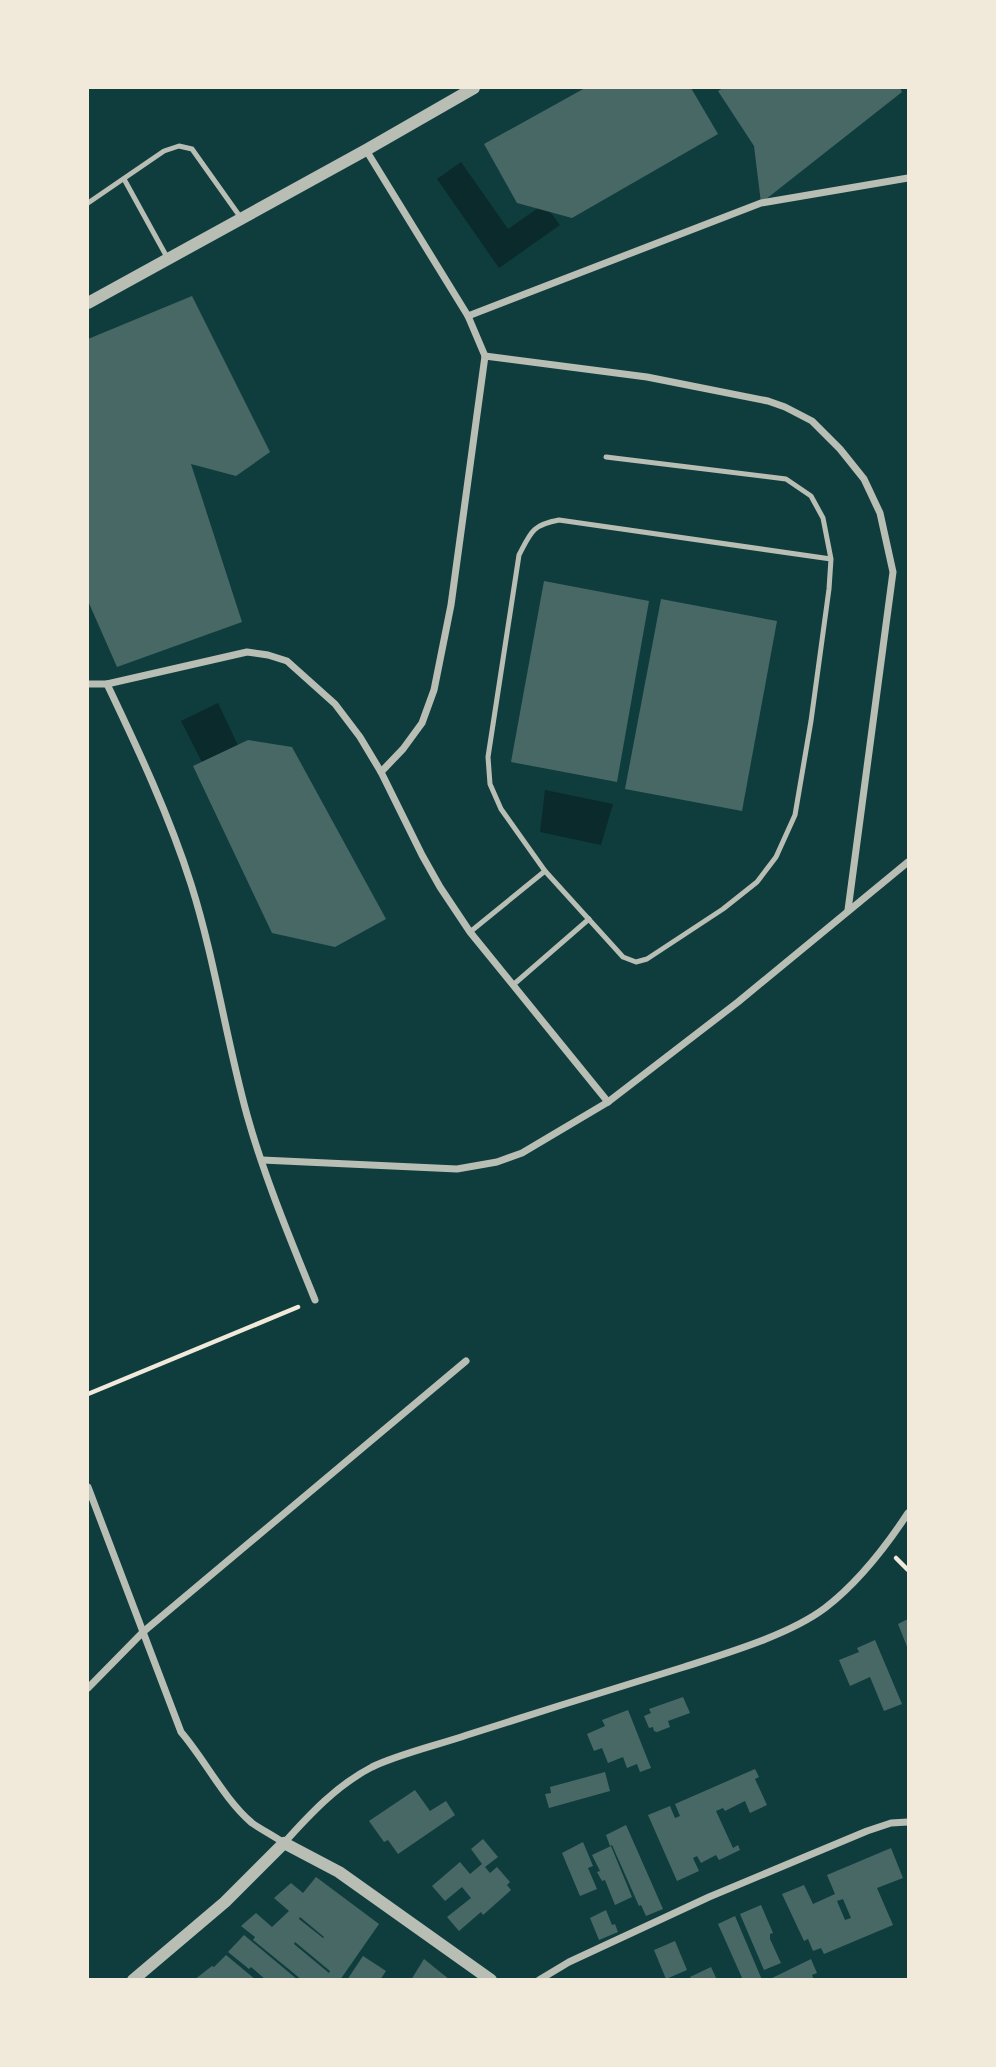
<svg xmlns="http://www.w3.org/2000/svg" width="996" height="2067" viewBox="0 0 996 2067" font-family="Jost,sans-serif">
	<rect width="100%" height="100%" fill="#0f3d3e"/>
	<g fill="#0a2a2b">
		<polygon points="461,162 508,229 544,204 560,225 499,268 437,179"/>
		<polygon points="218,703 249,769 214,786 181,721"/>
		<polygon points="545,790 613,804 601,845 540,832"/>
	</g>
	<g fill="#486865" fill-rule="evenodd">
		<polygon points="585,88 691,88 718,134 572,218 517,203 484,144"/>
		<polygon points="723,88 900,88 902,92 761,203 754,146 718,91"/>
		<polygon points="192,296 270,452 236,476 191,464 242,622 117,667 88,601 88,339"/>
		<polygon points="544,581 649,601 617,782 511,762"/>
		<polygon points="661,599 777,621 742,811 625,789"/>
		<polygon points="248,740 292,747 386,919 335,947 272,933 193,766"/>
		<polygon points="908,1619 908,1649 898,1624"/>
		<polygon points="875,1640 902,1704 884,1711 870,1677 850,1686 839,1660 859,1652 857,1648"/>
		<polygon points="683,1697 690,1713 668,1721 670,1727 657,1732 654,1731 653,1727 649,1728 644,1716 651,1713 649,1709"/>
		<polygon points="628,1710 651,1768 640,1772 637,1764 627,1768 623,1757 608,1763 602,1748 594,1751 587,1734 605,1726 602,1720"/>
		<polygon points="755,1769 759,1777 755,1779 767,1805 750,1813 745,1801 725,1811 723,1808 716,1811 733,1848 738,1845 740,1850 719,1860 716,1855 701,1863 697,1856 693,1858 699,1871 677,1881 648,1815 670,1806 675,1818 680,1816 675,1804"/>
		<polygon points="605,1772 610,1791 549,1808 545,1794 551,1793 550,1787"/>
		<polygon points="415,1790 430,1811 446,1801 455,1815 398,1854 388,1840 384,1842 369,1821"/>
		<polygon points="626,1825 663,1909 646,1916 641,1905 639,1906 612,1845 610,1846 606,1835"/>
		<polygon points="483,1839 498,1857 485,1867 490,1873 497,1867 510,1882 507,1885 511,1890 483,1915 481,1912 459,1931 447,1917 471,1898 462,1887 445,1901 432,1886 460,1862 470,1874 482,1864 471,1849"/>
		<polygon points="583,1842 593,1866 588,1868 597,1889 580,1896 562,1853"/>
		<polygon points="611,1846 632,1897 615,1905 605,1880 602,1881 597,1872 600,1871 592,1855"/>
		<path d="M891 1848 903 1878 877 1888 893 1925 824 1954 821 1948 813 1951 808 1939 804 1941 782 1894 804 1885 813 1904 835 1894 827 1875ZM843 1899 851 1918 845 1920 837 1901Z"/>
		<path d="M316 1877 379 1924 340 1980H302L253 1940 255 1937 241 1926 256 1913 272 1927 289 1911 274 1898 291 1883 303 1893ZM300 1917 324 1937 323 1938 299 1919ZM295 1942 330 1971 329 1973 294 1944Z"/>
		<polygon points="761,1905 773,1933 770,1934 770,1939 781,1963 764,1970 740,1914"/>
		<polygon points="606,1910 612,1925 615,1924 618,1932 599,1940 590,1918"/>
		<polygon points="735,1916 762,1980 743,1980 718,1924"/>
		<polygon points="244,1935 298,1980 266,1980 251,1967 249,1969 228,1952"/>
		<polygon points="675,1941 687,1970 666,1979 654,1950"/>
		<polygon points="226,1955 256,1980 194,1980 212,1966 214,1967"/>
		<polygon points="363,1956 386,1971 380,1980 347,1980"/>
		<polygon points="424,1959 450,1980 411,1980"/>
		<polygon points="811,1959 817,1973 812,1975 814,1980 768,1980"/>
		<polygon points="711,1967 717,1980 691,1980 690,1977"/>
	</g>
	<g fill="none" stroke-linecap="round" stroke-linejoin="round">
		<g stroke="#f1e9da" stroke-width="4.5">
			<polyline points="88,1394 298,1307"/>
			<polyline points="896,1558 908,1570"/>
		</g>
		<g stroke="#b8beb3" stroke-width="5">
			<polyline points="124,179 168,259"/>
			<polyline points="88,203 164,151 179,146 192,149 241,218"/>
			<path d="M606 457 786 479 811 496 823 518 831 559 829 589 811 721 795 815 776 857 757 882 723 909 647 959 636 962 623 957 545 871 501 809 490 784 488 757 519 555C531 532 532 525 559 520L831 559"/>
			<polyline points="470,932 545,871"/>
			<polyline points="513,985 589,919"/>
		</g>
		<g stroke="#b8beb3" stroke-width="7">
			<polyline points="366,150 468,316 485,356 451,605 434,690 422,723 403,749 381,772"/>
			<polyline points="468,316 761,203 908,178"/>
			<polyline points="485,356 647,377 768,401 785,407 812,421 840,449 864,479 880,513 893,572 848,910"/>
			<polyline points="88,684 107,684 247,652 268,655 287,661 335,704 360,737 381,772 422,855 440,887 470,932 608,1102"/>
			<path d="M107 684C138 749 169 815 191 884 215 960 226 1039 247 1115 264 1176 291 1241 315 1300"/>
			<polyline points="262,1160 457,1169 497,1162 522,1153 608,1102 738,1002 908,862"/>
			<path d="M88 1487 181 1732C205 1760 224 1799 252 1823 262 1830 274 1836 284 1843 310 1814 337 1785 372 1767 399 1754 438 1745 467 1735 539 1712 612 1689 684 1667 727 1653 789 1635 825 1608 859 1582 885 1548 908 1513"/>
			<polyline points="88,1688 143,1632 466,1361"/>
			<polyline points="539,1980 569,1962 709,1897 867,1831 891,1823 908,1822"/>
		</g>
		<g stroke="#b8beb3" stroke-width="12">
			<polyline points="88,303 366,150 474,88"/>
			<polyline points="133,1980 225,1902 284,1843 339,1872 491,1980"/>
		</g>
	</g>
	<rect width="996" height="2067" fill="none" stroke="#f1e9da" stroke-width="178"/>
</svg>
